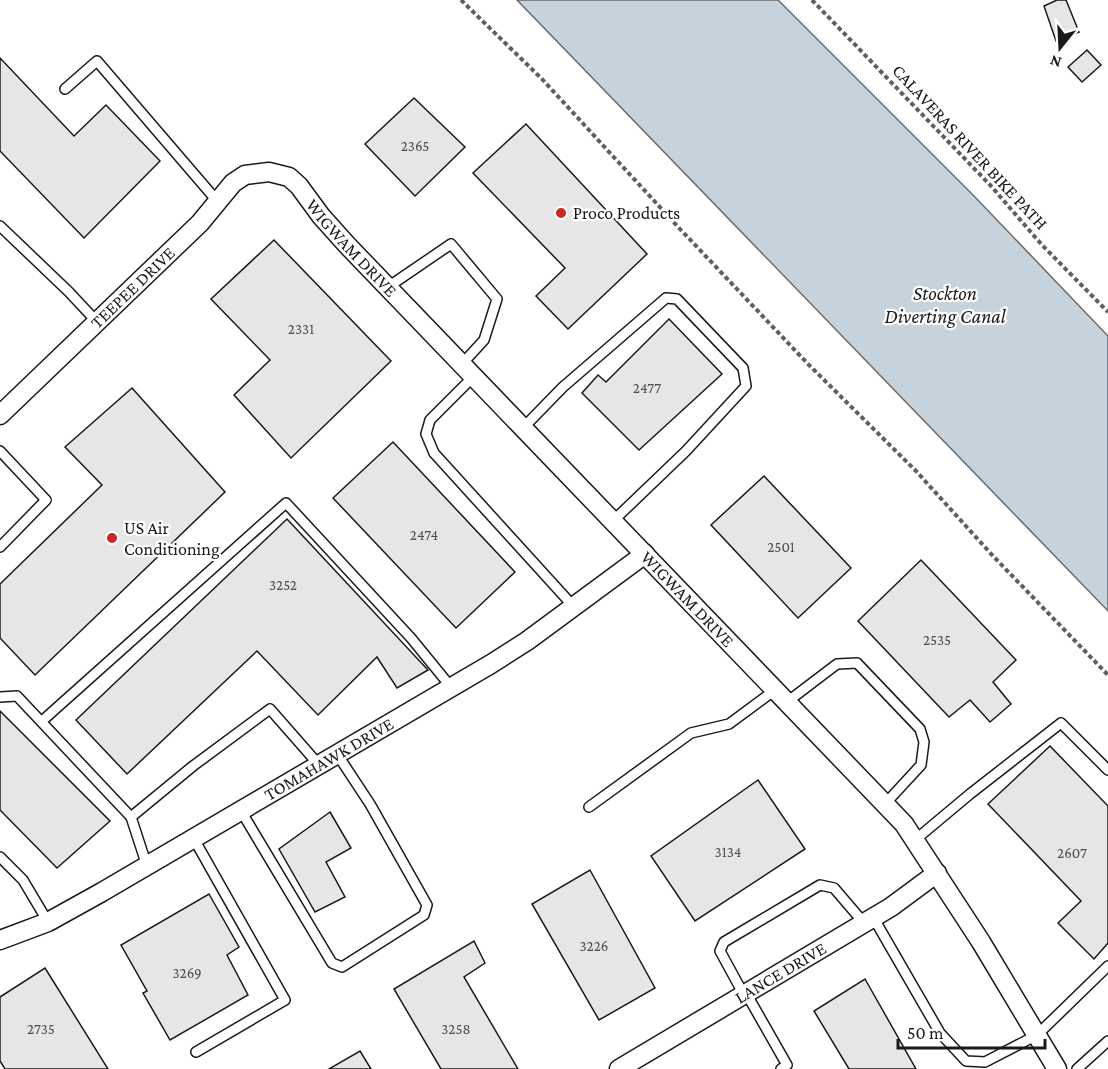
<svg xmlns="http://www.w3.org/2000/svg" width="1108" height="1069" viewBox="0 0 1108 1069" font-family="'Crimson Pro',serif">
	<rect width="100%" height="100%" fill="#fff"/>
	<polygon fill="#c6d2dc" stroke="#6a6a6a" stroke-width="1.5" points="517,0 778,0 974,196 1108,336 1108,611"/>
	<g fill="#e6e6e6" stroke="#1a1a1a" stroke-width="1.5">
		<polygon points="1057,0 1066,0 1079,32 1056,41 1044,6"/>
		<polygon points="1087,50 1101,65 1082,82 1068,67"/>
		<polygon points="0,58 74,136 106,105 160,161 84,238 0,151"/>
		<polygon points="414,98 465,147 415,196 365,144"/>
		<polygon points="526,124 647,254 568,329 536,296 565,268 473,173"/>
		<polygon points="274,240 391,361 291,458 234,395 270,360 211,299"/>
		<polygon points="669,319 722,374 639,450 582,393 598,375 606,382"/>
		<polygon points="132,388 225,492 35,675 0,638 0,584 102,485 65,447"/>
		<polygon points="393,442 515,572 456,628 333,498"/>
		<polygon points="764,476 851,568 798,618 711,525"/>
		<polygon points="287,519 428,670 397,688 377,657 318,715 257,651 127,774 76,720"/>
		<polygon points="921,560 1016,660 993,682 1011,704 990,722 970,700 949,717 858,621"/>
		<polygon points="0,711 110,821 57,868 0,810"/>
		<polygon points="1050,746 1108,806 1108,943 1094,959 1058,923 1081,901 988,804"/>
		<polygon points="758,780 805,849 695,921 651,856"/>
		<polygon points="330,812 351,848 326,862 345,897 315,912 279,849"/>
		<polygon points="590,870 655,988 599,1020 532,904"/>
		<polygon points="209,894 239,947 227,955 248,995 170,1040 143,993 147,991 121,945"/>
		<polygon points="474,941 485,963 464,977 518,1069 441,1069 394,989"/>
		<polygon points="45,968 108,1069 5,1069 0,1061 0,997"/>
		<polygon points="865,979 916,1069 849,1069 814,1011"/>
		<polygon points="360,1051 371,1069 329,1069"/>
	</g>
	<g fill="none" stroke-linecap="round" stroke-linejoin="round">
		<defs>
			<g id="service">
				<polyline points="65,89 97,61 218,202"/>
				<polyline points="0,226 69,292 97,322"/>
				<polyline points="388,287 451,244 497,299 484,340 462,364"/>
				<polyline points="474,376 430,420 426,434 434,453 574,607"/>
				<polyline points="523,428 563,387 666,298 677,299 743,368 746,386 686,451 613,521"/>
				<polyline points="0,451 46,500 0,547"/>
				<polyline points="0,697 17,696 131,817 147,866"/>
				<polyline points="787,702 837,664 857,663 920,729 924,742 921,765 885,804"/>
				<polyline points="42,721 286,503 411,638 451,687"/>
				<polyline points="589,807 691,733 729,724 775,690"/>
				<polyline points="241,811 332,963 342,967 424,915 427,905 370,804 337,754"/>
				<polyline points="131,817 193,766 270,709 319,765"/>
				<polyline points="194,839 285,1000 196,1052"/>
				<polyline points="915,840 970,794 1061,723 1108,770"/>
				<polyline points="0,857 23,880 48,922"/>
				<polyline points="873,917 940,1033 966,1061 985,1062 1037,1035 1108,966"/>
				<polyline points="746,993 787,1065 781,1069"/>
				<polyline points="744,995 720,951 724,942 820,885 834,888 864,923"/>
				<polyline points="1077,1069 1108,1041"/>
			</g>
			<g id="minor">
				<path id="s1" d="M0 415 200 223 233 183 245 175 269 172 289 177 299 186 321 216 347 245 904 824 981 942 1057 1069"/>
				<path id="s2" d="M0 940 48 922 102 892 491 664 527 641 645 554"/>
				<path id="s3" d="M619 1069 891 907 937 873"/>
			</g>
		</defs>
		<use href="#service" stroke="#1a1a1a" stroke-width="12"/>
		<use href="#minor" stroke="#1a1a1a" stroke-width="21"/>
		<g stroke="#5f5f5f" stroke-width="4" stroke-dasharray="4.5 3" stroke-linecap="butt">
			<polyline points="461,0 542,79 680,229 808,364 916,471 993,556 1108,675"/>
			<polyline points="812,0 991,186 1042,245 1108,312"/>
		</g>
		<use href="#service" stroke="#fff" stroke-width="9"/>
		<use href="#minor" stroke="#fff" stroke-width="18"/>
	</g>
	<g fill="#c62828" stroke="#fff" stroke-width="2">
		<circle cx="561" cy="213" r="6"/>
		<circle cx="112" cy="538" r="6"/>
	</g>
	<g text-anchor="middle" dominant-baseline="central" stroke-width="4.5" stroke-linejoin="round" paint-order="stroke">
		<g font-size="15" fill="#4d4d4d">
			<text x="415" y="146">2365</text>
			<text x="301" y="329">2331</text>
			<text x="647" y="388">2477</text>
			<text x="424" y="535">2474</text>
			<text x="781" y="547">2501</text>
			<text x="283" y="585">3252</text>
			<text x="937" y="640">2535</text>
			<text x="728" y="852">3134</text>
			<text x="1072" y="853">2607</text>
			<text x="594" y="946">3226</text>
			<text x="187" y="973">3269</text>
			<text x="41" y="1029">2735</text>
			<text x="456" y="1029">3258</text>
		</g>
		<g font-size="18" fill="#1a1a1a" stroke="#fff">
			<text transform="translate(970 147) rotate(47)">CALAVERAS RIVER BIKE PATH</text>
			<text stroke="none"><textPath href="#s1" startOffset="483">WIGWAM DRIVE</textPath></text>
			<text stroke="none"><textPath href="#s1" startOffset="184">TEEPEE DRIVE</textPath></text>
			<text stroke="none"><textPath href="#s1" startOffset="969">WIGWAM DRIVE</textPath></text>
			<text stroke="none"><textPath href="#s2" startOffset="376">TOMAHAWK DRIVE</textPath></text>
			<text stroke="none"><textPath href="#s3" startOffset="188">LANCE DRIVE</textPath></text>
		</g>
		<g font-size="18" fill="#1a1a1a" stroke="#fff" text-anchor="start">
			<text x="573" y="213">Proco Products</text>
			<text x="124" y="528">US Air<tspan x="124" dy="21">Conditioning</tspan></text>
		</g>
		<g font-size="20" font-style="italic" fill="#1a1a1a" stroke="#fff">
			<text x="945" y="293">Stockton<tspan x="945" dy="23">Diverting Canal</tspan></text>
		</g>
	</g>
	<g transform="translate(1060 48) rotate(198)" stroke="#ffffff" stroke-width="4.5" paint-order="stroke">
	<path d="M0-4.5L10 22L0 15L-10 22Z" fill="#1a1a1a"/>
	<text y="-9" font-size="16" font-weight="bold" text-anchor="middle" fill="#1a1a1a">N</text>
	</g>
	<path d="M898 1039v9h147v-9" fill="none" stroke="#1a1a1a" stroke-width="3"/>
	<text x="907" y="1039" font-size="18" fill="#1a1a1a" stroke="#ffffff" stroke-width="4.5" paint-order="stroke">50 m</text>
</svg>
